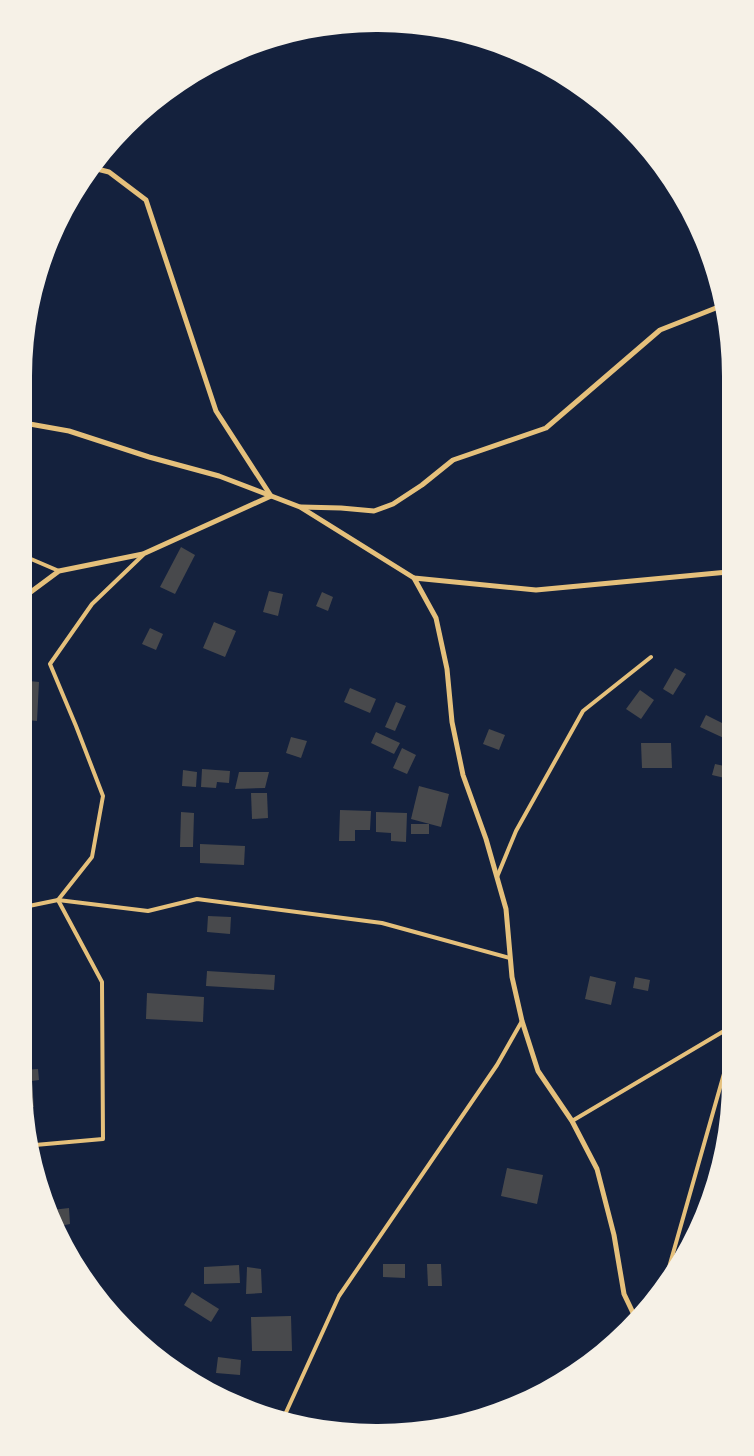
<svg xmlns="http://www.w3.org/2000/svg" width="754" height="1456" viewBox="0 0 754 1456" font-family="'DM Sans',sans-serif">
	<rect width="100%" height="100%" fill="#14213d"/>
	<g fill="#48494c">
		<polygon points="181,547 195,555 175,594 160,587"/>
		<polygon points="269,591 283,594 278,616 263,612"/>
		<polygon points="322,592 333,597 328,611 316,606"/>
		<polygon points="214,622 236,631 225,657 203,648"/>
		<polygon points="150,628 163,634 156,650 142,644"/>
		<polygon points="675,668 686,674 673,695 663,689"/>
		<polygon points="24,674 27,674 27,695 29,681 39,682 37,721 27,720 28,703 24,703"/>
		<polygon points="350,688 376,699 370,713 344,702"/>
		<polygon points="640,690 654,700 641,719 626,709"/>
		<polygon points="396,702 406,706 395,731 385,727"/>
		<polygon points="706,715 728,726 728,740 700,727"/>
		<polygon points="489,729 505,735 499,750 483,744"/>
		<polygon points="376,732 400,743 394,754 371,743"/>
		<polygon points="291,737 307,741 301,758 286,753"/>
		<polygon points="641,743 671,743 672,768 642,768"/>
		<polygon points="402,748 416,755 407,774 393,768"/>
		<polygon points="715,764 729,767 729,779 712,775"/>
		<polygon points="202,769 230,771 229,783 217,782 216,788 201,787"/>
		<polygon points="183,770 197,772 196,787 182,786"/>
		<polygon points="239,772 269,772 265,788 235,789"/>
		<polygon points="419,786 449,794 441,827 411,819"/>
		<polygon points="251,793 267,793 268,818 252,819"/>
		<polygon points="340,810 371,811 370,830 355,830 355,841 339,841"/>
		<polygon points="181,812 194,813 193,847 180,847"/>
		<polygon points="376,812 407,813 406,842 391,841 391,833 376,832"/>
		<rect x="411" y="824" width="18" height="10"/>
		<polygon points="200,844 245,846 244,865 200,863"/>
		<polygon points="208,916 231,917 230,934 207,932"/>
		<polygon points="207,971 275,975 274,990 206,986"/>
		<polygon points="590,976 616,982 611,1005 585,999"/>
		<polygon points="635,977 650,980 648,991 633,988"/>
		<polygon points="147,993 204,997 203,1022 146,1019"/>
		<polygon points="24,1011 25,1011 29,1057 24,1058"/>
		<polygon points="38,1069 39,1080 32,1081 34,1107 28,1107 24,1070"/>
		<polygon points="507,1168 543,1175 537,1204 501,1196"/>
		<polygon points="69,1208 70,1224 60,1226 52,1210"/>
		<polygon points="383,1264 405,1264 405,1278 383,1277"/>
		<polygon points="427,1264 441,1264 442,1286 428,1286"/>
		<polygon points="239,1265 240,1283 204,1284 204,1267"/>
		<polygon points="247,1267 261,1269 262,1293 246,1294"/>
		<polygon points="192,1292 219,1309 211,1322 184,1305"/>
		<polygon points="291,1316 292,1351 252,1351 251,1317"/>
		<polygon points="218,1357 241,1360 240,1375 216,1373"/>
	</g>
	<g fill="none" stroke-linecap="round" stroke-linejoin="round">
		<g stroke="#e5c07b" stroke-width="4">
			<polyline points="24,556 59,571"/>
			<polyline points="497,877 516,831 583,711 651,657"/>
			<polyline points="58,900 148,911 197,899 382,923 510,958"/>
			<polyline points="24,907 58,900 92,857 103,796 76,726 50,664 92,604 143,555"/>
			<polyline points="572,1121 729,1028"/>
			<polyline points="35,1145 103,1139 102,982 58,900"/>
			<polyline points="668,1271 729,1056"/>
			<polyline points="283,1419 339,1296 497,1065 522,1021"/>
		</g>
		<g stroke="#e5c07b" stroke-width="5">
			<polyline points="24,423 69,431 149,457 219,476 300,507 414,578 536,590 728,572"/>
			<polyline points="301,507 341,508 374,511 393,504 422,485 453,460 546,428 660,330 721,306"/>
			<polyline points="414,578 436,618 447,669 452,722 463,775 486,839 506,909 512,977 522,1021 538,1071 572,1121 597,1169 614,1235 624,1294 635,1317"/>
			<polyline points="24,597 59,571 143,554 271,496 216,411 146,200 109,172 93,168"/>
		</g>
	</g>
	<path d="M0 0H754V1456H0ZM376 32H378A344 344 0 0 1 722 376V1080A344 344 0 0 1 378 1424H376A344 344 0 0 1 32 1080V376A344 344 0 0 1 376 32Z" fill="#f6f1e7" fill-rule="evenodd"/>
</svg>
